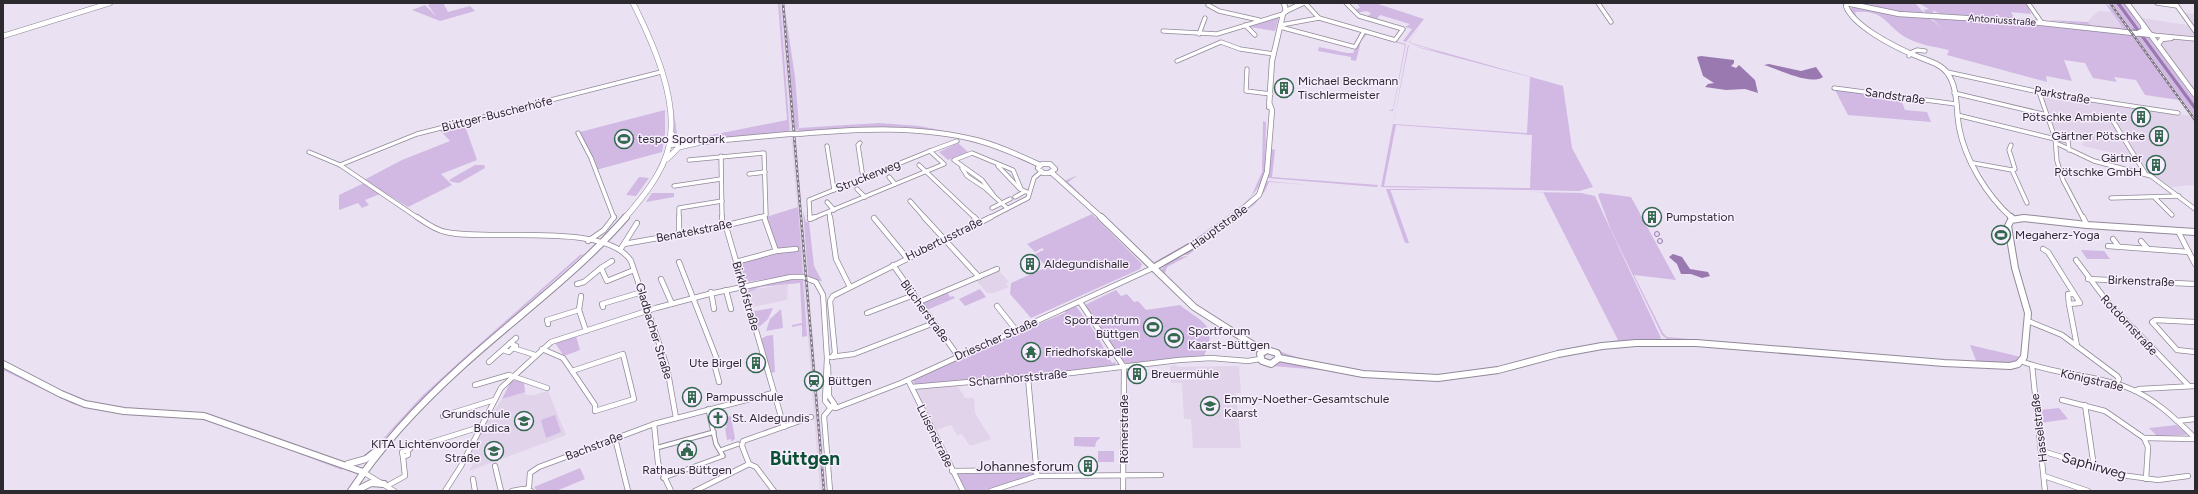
<svg xmlns="http://www.w3.org/2000/svg" width="2198" height="494" viewBox="0 0 2198 494" font-family="Figtree,sans-serif">
	<rect width="100%" height="100%" fill="#eae1f2"/>
	<g fill="#e0d3ea">
		<polygon points="780,3 784,3 826,491 820,491 803,274"/>
		<polygon points="2098,11 2112,12 2124,29 2090,25 2088,21"/>
		<polygon points="2184,13 2195,14 2195,88 2191,87 2141,18 2193,26"/>
		<polygon points="2042,93 2191,116 2195,122 2195,185 2171,187 2148,172 2140,159 2083,146 2081,135 2053,129"/>
		<polygon points="999,271 1009,282 1006,284 1009,287 993,293 987,293 976,280"/>
		<polygon points="788,284 787,300 752,307 748,293 751,290"/>
		<polygon points="1176,365 1178,367 1239,366 1241,393 1236,393 1241,448 1193,448 1191,419 1184,419 1182,383 1171,383 1170,366"/>
		<polygon points="957,385 965,398 974,398 975,413 991,439 970,446 962,434 957,435 951,425 936,430 916,391 918,389"/>
		<polygon points="548,391 566,435 469,471 474,462 472,462 473,457 470,455 491,411 496,409 502,399 525,392 526,395 534,395"/>
	</g>
	<g fill="#d1b9e4" fill-rule="evenodd">
		<polygon points="432,3 443,3 448,12 470,6 475,11 440,21 412,10 425,5 436,16 428,5"/>
		<path d="M635 3C657 43 672 89 677 134L679 138 687 140 787 120 778 3H780L790 133 690 142 678 140 674 133 672 106Z"/>
		<polygon points="784,3 795,77 799,127 795,133"/>
		<polygon points="1357,3 1375,3 1424,19 1406,42 1403,41 1412,29 1405,27 1410,24 1380,15 1377,19 1367,17 1371,13 1366,11 1357,13 1353,10 1360,8"/>
		<polygon points="1849,3 1915,3 1924,13 1902,12 1926,15 1890,12"/>
		<polygon points="1918,3 2027,3 2031,14 2011,12 2015,19 1941,14 1932,10 1934,12 1931,14 2037,21 1927,14 1923,10 1929,9"/>
		<polygon points="2105,3 2112,8 2129,31 2048,20 2088,22 2090,25 2123,28"/>
		<polygon points="2112,3 2124,3 2142,29 2132,31"/>
		<path d="M1854 7 1891 14 1927 16 1942 28 1930 17 1989 20 2132 35 2179 100 2145 95 2136 80 2114 77 2117 82 2093 78 2085 63 2064 60 2072 81 2046 76 2047 82 1947 55 1949 50C1936 47 1920 45 1909 39 1886 28 1887 9 1855 12L1857 18 1849 11 1850 8Z"/>
		<polygon points="1279,16 1275,31 1249,27 1249,25"/>
		<path d="M1422 23 1410 41 1411 43 1563 86 1572 148 1593 187 1579 191 1381 187 1408 45 1441 52 1412 44 1409 42ZM1409 45 1530 77 1527 133 1393 124ZM1396 125 1532 135 1530 188 1384 186Z"/>
		<polygon points="1364,33 1406,44 1393,111 1389,111 1393,109 1405,45 1367,34 1361,41 1356,61 1351,60 1351,57 1318,51 1319,47 1347,53 1353,53"/>
		<polygon points="2135,35 2149,37 2195,101 2195,117"/>
		<polygon points="1834,88 1900,97 1905,110 1927,112 1931,122 1848,115"/>
		<polygon points="1273,104 1271,149 1275,150 1272,177 1378,185 1377,187 1268,178"/>
		<polygon points="665,110 665,136 662,152 596,170 580,132"/>
		<path d="M1263 121 1266 122C1265 139 1267 160 1263 177 1255 207 1182 253 1153 262L1147 260 1064 181 1078 175 1068 182 1148 259 1152 262 1158 260 1192 241 1242 206 1252 195 1262 172Z"/>
		<polygon points="464,123 477,160 441,174 452,185 408,207 364,180 402,160 450,141 439,129"/>
		<polygon points="879,123 919,126 966,135 917,128 891,127 797,132 799,128"/>
		<polygon points="958,143 968,152 948,160 939,152"/>
		<polygon points="475,165 484,165 485,168 459,183 452,182 449,180"/>
		<polygon points="639,177 649,178 636,196 626,195"/>
		<polygon points="1267,181 1309,185 1269,182 1265,191 1255,204 1188,255 1184,255 1248,208 1261,195"/>
		<polygon points="364,183 380,194 365,200 369,205 362,208 358,203 339,210 339,195"/>
		<path d="M1386 189 1581 193 1595 196 1661 338 1658 341 1622 342 1585 347 1496 368 1438 376H1410L1363 373 1284 356 1273 349 1264 347C1222 326 1194 306 1160 273 1162 265 1179 256 1188 256L1167 267 1165 273C1177 296 1207 315 1229 328 1303 369 1396 385 1479 370 1509 365 1538 355 1567 349 1584 345 1602 344 1618 340L1543 192 1390 189 1409 243H1405Z"/>
		<polygon points="652,193 674,193 674,197 646,202"/>
		<polygon points="1600,193 1631,197 1676,280 1634,275 1663,333 1667,337 1977,363 1970,345 2021,357 2015,362 2005,365 1667,339 1662,335 1611,230 1598,195"/>
		<polygon points="798,207 803,274 745,282 739,262 777,252 766,217"/>
		<polygon points="803,211 806,222 809,222 814,266 822,281 820,281 808,276"/>
		<polygon points="1092,214 1142,264 1140,269 1031,318 1010,294 1011,283 1056,263 1053,260 1044,264 1035,254 1044,250 1042,248 1035,252 1027,244"/>
		<polygon points="2081,250 2104,251 2110,259 2087,259"/>
		<polygon points="584,254 445,377 375,448 357,461 378,444 422,396 457,364 580,255"/>
		<polygon points="789,280 803,280 807,336 802,337 802,325 792,327 792,325 802,323 800,283 760,287 747,293 750,288"/>
		<polygon points="980,289 986,297 965,306 959,299"/>
		<path d="M1116 290 1121 296 1127 294 1134 302 1138 301 1146 310 1180 305C1202 323 1219 324 1204 356L1128 364 1123 361 1085 305Z"/>
		<polygon points="949,291 948,294 950,297 953,296 955,298 927,310 922,303"/>
		<polygon points="1076,306 1096,334 1112,363 1116,362 1115,365 1019,377 914,384 913,380 1002,339 1065,313 1065,311"/>
		<polygon points="773,308 768,319 758,328 754,311"/>
		<polygon points="781,309 783,328 766,331 770,319"/>
		<polygon points="773,335 775,372 771,373 761,339 766,336"/>
		<polygon points="576,336 580,350 564,356 555,343"/>
		<polygon points="1282,361 1323,369 1322,370 1271,366 1257,362 1276,364"/>
		<polygon points="3,367 90,407 203,418 342,468 342,470 250,435 201,419 129,415 88,408 73,404 3,370"/>
		<polygon points="516,380 524,383 525,392 502,399 510,383"/>
		<polygon points="2059,408 2068,419 2041,423 2040,410"/>
		<polygon points="555,415 561,432 546,438 541,420"/>
		<polygon points="731,416 735,439 731,442 731,439 727,440 725,428 727,427 723,418"/>
		<polygon points="2177,425 2186,433 2186,435 2157,436 2149,428"/>
		<polygon points="1074,437 1100,437 1100,438 1096,442 1095,447 1074,446"/>
		<rect x="1098" y="451" width="16" height="11"/>
		<polygon points="580,468 585,479 556,491 537,491 534,487"/>
		<polygon points="1031,472 1034,474 1032,477 982,491 965,491 957,474"/>
	</g>
	<g fill="#9a79b1">
		<polygon points="1701,56 1734,60 1734,63 1731,66 1736,68 1739,65 1755,80 1758,93 1745,89 1726,90 1705,87 1708,84 1714,83 1703,76 1697,57"/>
		<path d="M1769 64 1801 71 1816 67 1823 77C1810 86 1778 69 1764 65Z"/>
		<polygon points="1673,254 1682,257 1690,269 1708,272 1710,276 1702,278 1691,274 1681,274 1677,264 1669,257"/>
	</g>
	<g fill="none" stroke-linecap="round" stroke-linejoin="round">
		<g stroke="#9a79b1" stroke-width="1">
			<polyline points="2133,29 2138,31"/>
			<circle cx="1657" cy="234" r="2.5"/>
			<circle cx="1660" cy="241" r="2.5"/>
		</g>
		<polyline stroke="#9a79b1" stroke-width="3" points="2118,3 2195,108"/>
		<defs>
			<g id="pedestrian">
				<polyline points="656,448 714,432"/>
				<polyline points="721,450 738,444"/>
				<polyline points="663,478 723,456 716,444 708,409"/>
			</g>
			<g id="minor-far1">
				<polyline points="1305,3 1319,18 1395,40 1403,29 1359,16 1346,3"/>
				<polyline points="1598,3 1611,22"/>
				<polyline points="2028,3 2042,23"/>
				<polyline points="2157,3 2177,6"/>
				<polyline points="2175,3 2195,31"/>
				<polyline points="1208,5 1219,11 1259,20"/>
				<polyline points="1245,25 1255,35"/>
				<polyline points="1281,25 1319,18"/>
				<polyline points="1280,27 1355,47 1364,31"/>
				<polyline points="1163,31 1217,34 1283,14"/>
				<polyline points="1199,34 1205,18"/>
				<polyline points="2152,35 2195,39"/>
				<polyline points="1909,56 1910,53 1917,50 1925,51"/>
				<polyline points="1177,61 1221,42 1240,49 1274,54"/>
				<polyline points="1247,69 1246,91 1271,94"/>
				<polyline points="1947,72 2039,92 2178,113"/>
				<polyline points="1834,88 1956,104"/>
				<polyline points="2039,92 2055,138 2057,161 2063,180 2083,218"/>
				<polyline points="1954,93 2047,115"/>
				<polyline points="1957,115 2055,139"/>
				<polyline points="2113,121 2145,173"/>
				<polyline points="578,133 591,158 614,218"/>
				<polyline points="2055,138 2068,141 2069,150"/>
				<polyline points="860,143 858,145 863,178"/>
				<polyline points="2056,143 2094,161 2151,176 2195,209"/>
				<polyline points="2011,145 2009,150 2015,169 2012,170"/>
				<polyline points="827,146 834,190"/>
				<polyline points="930,151 957,141"/>
				<polyline points="309,152 340,165 418,218"/>
				<polyline points="721,156 722,218"/>
				<polyline points="689,160 764,153 766,215 764,216"/>
				<polyline points="1973,163 2012,170 2027,203"/>
				<polyline points="340,165 417,134 661,72"/>
				<polyline points="919,165 975,218"/>
				<polyline points="998,166 1020,189 1029,193"/>
				<polyline points="962,168 967,176 985,188 1007,208"/>
				<polyline points="749,174 765,172"/>
				<polyline points="889,177 895,184"/>
				<polyline points="674,186 721,179"/>
				<polyline points="857,189 865,197"/>
				<polyline points="994,196 982,180 954,160 972,153 1013,170 1021,189"/>
				<polyline points="1015,197 1024,192"/>
				<polyline points="2111,198 2179,196"/>
				<polyline points="2155,198 2172,215"/>
				<polyline points="910,201 925,218"/>
				<polyline points="827,202 834,210"/>
				<polyline points="992,208 1010,199"/>
				<polyline points="829,212 830,218"/>
				<polyline points="764,216 765,218"/>
				<polyline points="679,218 679,208 722,201"/>
				<polyline points="756,218 764,216"/>
				<polyline points="810,218 809,200 930,151"/>
				<polyline points="813,218 944,164 930,151"/>
				<polyline points="989,218 1028,198 1034,178 1041,172"/>
			</g>
			<g id="minor">
				<path d="M417 217C426 223 435 230 446 232 488 242 606 221 631 261L667 367 676 418"/>
				<polyline points="679,217 679,234"/>
				<polyline points="722,217 722,223 727,230 784,427"/>
				<polyline points="764,217 776,251"/>
				<polyline points="810,217 810,219 815,217"/>
				<polyline points="830,217 836,259 850,287"/>
				<polyline points="924,217 979,277"/>
				<polyline points="974,217 979,222"/>
				<polyline points="2083,217 2087,225"/>
				<polyline points="874,218 907,258"/>
				<polyline points="2178,231 2195,264"/>
				<polyline points="2113,239 2119,247"/>
				<polyline points="588,241 604,230 614,217"/>
				<polyline points="2141,241 2147,248"/>
				<polyline points="624,244 715,228 761,217"/>
				<polyline points="2108,246 2189,252"/>
				<polyline points="2043,249 2048,252 2080,303 2069,304 2077,346"/>
				<polyline points="620,250 637,223"/>
				<polyline points="2076,260 2106,300 2189,386"/>
				<polyline points="679,262 718,362 714,363 719,382"/>
				<polyline points="736,262 776,251 796,249"/>
				<polyline points="893,265 958,356"/>
				<polyline points="601,268 612,261"/>
				<polyline points="661,279 672,304"/>
				<polyline points="2088,279 2195,284"/>
				<polyline points="577,284 584,282 601,268 607,281 634,270"/>
				<polyline points="726,290 731,309"/>
				<polyline points="711,292 714,309"/>
				<polyline points="581,296 579,310 586,331"/>
				<polyline points="919,302 997,269"/>
				<polyline points="1080,302 1124,367 1123,491"/>
				<polyline points="2069,304 2068,294 2074,294"/>
				<polyline points="997,306 1016,330"/>
				<polyline points="603,307 602,304 642,292"/>
				<polyline points="867,313 914,295"/>
				<polyline points="2028,321 2062,335 2117,376 2119,379 2116,384"/>
				<polyline points="2195,322 2155,320 2152,322 2177,350 2195,352"/>
				<polyline points="548,324 547,320 579,310"/>
				<polyline points="510,343 516,346 513,348 535,355"/>
				<polyline points="542,349 563,358 572,371"/>
				<polyline points="503,350 509,352 513,348"/>
				<polygon points="623,354 634,399 595,411 595,405 572,371"/>
				<polyline points="831,357 854,354 934,323"/>
				<polyline points="832,357 835,353 830,301 833,296 991,217"/>
				<path d="M2021 361C2055 375 2092 374 2126 387 2153 397 2175 418 2195 438"/>
				<polyline points="489,362 516,338"/>
				<polyline points="2032,365 2045,491"/>
				<polyline points="828,366 829,396 835,405"/>
				<polyline points="1028,378 1037,476"/>
				<polyline points="908,380 963,491"/>
				<polyline points="475,385 509,375 547,388"/>
				<polyline points="912,387 1071,373 1179,360 1211,358 1248,361 1260,359"/>
				<polyline points="2135,391 2139,389 2195,386"/>
				<polyline points="2062,400 2105,411 2144,438 2148,447 2146,479"/>
				<polyline points="2085,405 2094,467"/>
				<polyline points="443,416 494,400"/>
				<polyline points="2177,421 2195,419"/>
				<polyline points="654,424 658,463 671,491"/>
				<polyline points="615,438 628,491"/>
				<polyline points="2144,438 2195,439"/>
				<polyline points="429,443 480,427"/>
				<polyline points="408,450 408,455 403,457 402,452 410,449"/>
				<polyline points="2042,451 2121,475 2158,480 2188,476"/>
				<polyline points="749,464 742,446 743,441 811,417"/>
				<polyline points="749,464 756,467 774,491"/>
				<polyline points="495,466 501,491"/>
				<polyline points="952,471 1033,470 1037,473"/>
				<polyline points="363,472 394,491"/>
				<polyline points="1037,476 1161,475"/>
				<polyline points="2044,476 2088,491"/>
				<polyline points="473,479 475,491"/>
				<polyline points="387,486 405,476 403,457"/>
				<polyline points="526,489 529,487 530,473 539,467 654,424 773,393"/>
				<polyline points="445,491 461,466 501,388 551,342 656,308 709,294 791,277 803,277 816,282 823,295 827,358 825,401 829,406 836,408 901,383 1153,268"/>
				<polyline points="512,491 523,489 531,491"/>
				<polyline points="695,491 749,464"/>
				<polyline points="830,491 824,416 834,404"/>
				<polyline points="991,491 1037,476"/>
			</g>
			<g id="tertiary-far1">
				<polyline points="1284,3 1286,11"/>
				<polyline points="1846,3 1899,14 2031,22 2152,35"/>
				<path d="M1846 6C1853 26 1895 47 1914 55 1925 60 1941 63 1948 74 1958 88 1956 110 1959 127 1965 160 1987 196 2012 218"/>
				<polyline points="1286,11 1303,3"/>
				<polyline points="1269,107 1272,61 1283,14 1286,11"/>
				<polyline points="1232,218 1259,195 1267,172 1272,110 1270,105"/>
			</g>
			<g id="tertiary">
				<polyline points="2011,217 2013,219"/>
				<polyline points="1153,268 1202,240 1234,217"/>
			</g>
			<g id="secondary-far1">
				<polyline points="2127,3 2195,95"/>
				<polyline points="2136,34 2144,30 2143,25"/>
				<polyline points="3,36 110,3"/>
				<polyline points="2158,44 2162,39 2171,38"/>
				<path d="M798 134C859 129 921 125 980 141 1001 147 1021 156 1040 165"/>
				<polyline points="669,145 789,134"/>
				<polygon points="1042,164 1050,164 1055,169 1049,173 1043,173 1038,168"/>
				<polyline points="1051,172 1102,218"/>
			</g>
			<g id="secondary">
				<polyline points="1101,217 1194,307 1263,351"/>
				<polygon points="1267,350 1277,353 1279,358 1271,364 1262,361 1260,354"/>
				<polyline points="1279,358 1363,374 1438,378 1498,370 1558,354 1602,346 1636,343 1696,343 1944,363 2010,366 2018,364 2024,357 2028,313 2015,268 2008,226 2011,220 2024,218 2087,225 2195,232"/>
				<polyline points="3,364 61,394 85,404 124,411 204,416 363,472"/>
				<polyline points="348,464 366,459 380,448"/>
			</g>
			<g id="primary-far1">
				<polyline points="671,133 675,139 687,143"/>
				<polyline points="667,159 679,147 697,143"/>
				<path d="M625 218C643 197 663 173 669 146 679 100 653 43 633 3"/>
			</g>
			<g id="primary">
				<path d="M351 491C382 444 420 404 462 366 517 316 577 273 626 217"/>
				<polyline points="355,491 371,483 384,484"/>
			</g>
		</defs>
		<use href="#pedestrian" stroke="#918998" stroke-width="5.5"/>
		<use href="#minor-far1" stroke="#918998" stroke-width="5"/>
		<use href="#minor" stroke="#918998" stroke-width="6"/>
		<use href="#tertiary-far1" stroke="#918998" stroke-width="6"/>
		<use href="#tertiary" stroke="#918998" stroke-width="8"/>
		<use href="#secondary-far1" stroke="#918998" stroke-width="6"/>
		<use href="#secondary" stroke="#918998" stroke-width="8"/>
		<use href="#primary-far1" stroke="#918998" stroke-width="6"/>
		<use href="#primary" stroke="#918998" stroke-width="8"/>
		<use href="#pedestrian" stroke="#fff" stroke-width="3.5"/>
		<use href="#minor-far1" stroke="#fff" stroke-width="3.5"/>
		<use href="#minor" stroke="#fff" stroke-width="4.5"/>
		<use href="#tertiary-far1" stroke="#fff" stroke-width="4.5"/>
		<use href="#tertiary" stroke="#fff" stroke-width="5.5"/>
		<use href="#secondary-far1" stroke="#fff" stroke-width="4.5"/>
		<use href="#secondary" stroke="#fff" stroke-width="6"/>
		<use href="#primary-far1" stroke="#fff" stroke-width="5"/>
		<use href="#primary" stroke="#fff" stroke-width="6"/>
		<defs>
			<g id="rail">
				<polyline points="783,3 824,491"/>
				<polyline points="2110,3 2195,120"/>
			</g>
		</defs>
		<use href="#rail" stroke="#7c7681" stroke-width="2.5"/>
		<use href="#rail" stroke="#f8eeff" stroke-width="1" stroke-dasharray="2.5" stroke-linecap="butt"/>
		<defs>
			<polyline id="secondary-bridge" points="789,134 798,134"/>
		</defs>
		<use href="#secondary-bridge" stroke="#918998" stroke-width="6" stroke-linecap="butt"/>
		<use href="#secondary-bridge" stroke="#fff" stroke-width="4.5"/>
	</g>
	<defs>
		<symbol id="building-ring" viewBox="-11 -11 22 22"><circle r="9.5" fill="#f8eeff" stroke="#34694f" stroke-width="1.5"/><path d="M-4-6H4V6H1V3H-1V6H-4ZM-2.5-4.3h1.7v1.8h-1.7ZM.8-4.3h1.7v1.8H.8ZM-2.5-1h1.7V.8h-1.7ZM.8-1h1.7V.8H.8Z" fill="#34694f"/></symbol>
		<symbol id="stadium-ring" viewBox="-11 -11 22 22"><circle r="9.5" fill="#f8eeff" stroke="#34694f" stroke-width="1.5"/><path d="M0-5a6.5 5 0 1 0 0 10a6.5 5 0 1 0 0-10ZM-3.5-1.8h7v3.6h-7Z" fill="#34694f"/></symbol>
		<symbol id="temple-ring" viewBox="-11 -11 22 22"><circle r="9.5" fill="#f8eeff" stroke="#34694f" stroke-width="1.5"/><path d="M0-6L5-2H3V0L6.5 2.5H4V6H1.5V3h-3V6H-4V2.5H-6.5L-3 0V-2H-5Z" fill="#34694f"/></symbol>
		<symbol id="station-ring" viewBox="-11 -11 22 22"><circle r="9.5" fill="#f8eeff" stroke="#34694f" stroke-width="1.5"/><path d="M-3-6H3Q5-6 5-4V2Q5 4 3 4L4.5 6H3L1.5 4h-3L-3 6H-4.5L-3 4Q-5 4-5 2V-4Q-5-6-3-6ZM-3.5-4v3h7v-3ZM-3.5 1v1.5H-2V1ZM2 1v1.5H3.5V1Z" fill="#34694f"/></symbol>
		<symbol id="school-ring" viewBox="-11 -11 22 22"><circle r="9.5" fill="#f8eeff" stroke="#34694f" stroke-width="1.5"/><path d="M0-5L7-2L0 1L-7-2ZM-4 1L0 2.5L4 1V4Q0 6-4 4Z" fill="#34694f"/></symbol>
		<symbol id="church-ring" viewBox="-11 -11 22 22"><circle r="9.5" fill="#f8eeff" stroke="#34694f" stroke-width="1.5"/><path d="M-1.2-6h2.4v3.5h3.3v2.4h-3.3V6h-2.4V-.1h-3.3v-2.4h3.3Z" fill="#34694f"/></symbol>
		<symbol id="civic-ring" viewBox="-11 -11 22 22"><circle r="9.5" fill="#f8eeff" stroke="#34694f" stroke-width="1.5"/><path d="M-.6-6.5H3V-4.5H.6V-3L4-1V1h2V6H-6V1h2V-1L-.6-3ZM-1.2 2.5V6h2.4V2.5Z" fill="#34694f"/></symbol>
	</defs>
	<g fill-rule="evenodd">
		<use href="#building-ring" x="1273" y="77" width="22" height="22"/>
		<use href="#building-ring" x="2130" y="106" width="22" height="22"/>
		<use href="#building-ring" x="2148" y="125" width="22" height="22"/>
		<use href="#stadium-ring" x="613" y="128" width="22" height="22"/>
		<use href="#building-ring" x="2145" y="154" width="22" height="22"/>
		<use href="#building-ring" x="1641" y="206" width="22" height="22"/>
		<use href="#stadium-ring" x="1990" y="224" width="22" height="22"/>
		<use href="#building-ring" x="1019" y="253" width="22" height="22"/>
		<use href="#stadium-ring" x="1142" y="316" width="22" height="22"/>
		<use href="#stadium-ring" x="1163" y="327" width="22" height="22"/>
		<use href="#temple-ring" x="1020" y="341" width="22" height="22"/>
		<use href="#building-ring" x="745" y="352" width="22" height="22"/>
		<use href="#building-ring" x="1126" y="363" width="22" height="22"/>
		<use href="#station-ring" x="803" y="370" width="22" height="22"/>
		<use href="#building-ring" x="681" y="386" width="22" height="22"/>
		<use href="#school-ring" x="1199" y="395" width="22" height="22"/>
		<use href="#church-ring" x="707" y="407" width="22" height="22"/>
		<use href="#school-ring" x="513" y="410" width="22" height="22"/>
		<use href="#civic-ring" x="676" y="439" width="22" height="22"/>
		<use href="#school-ring" x="483" y="440" width="22" height="22"/>
		<use href="#building-ring" x="1077" y="455" width="22" height="22"/>
	</g>
	<g text-anchor="middle" dominant-baseline="central" stroke-width="3" stroke-linejoin="round" paint-order="stroke">
		<g font-size="10" fill="#2c292f" stroke="#f8eeff">
			<text transform="translate(2002 20) rotate(4)">Antoniusstraße</text>
		</g>
		<g font-size="12" fill="#2c292f" stroke="#f8eeff" text-anchor="start">
			<text x="1298" y="81">Michael Beckmann<tspan x="1298" dy="14">Tischlermeister</tspan></text>
			<text x="2127" y="117" text-anchor="end">Pötschke Ambiente</text>
			<text x="2145" y="136" text-anchor="end">Gärtner Pötschke</text>
			<text x="638" y="139">tespo Sportpark</text>
			<text x="2142" y="158" text-anchor="end">Gärtner<tspan x="2142" dy="14">Pötschke GmbH</tspan></text>
			<text x="1666" y="217">Pumpstation</text>
			<text x="2015" y="235">Megaherz-Yoga</text>
			<text x="1044" y="264">Aldegundishalle</text>
			<text x="1139" y="320" text-anchor="end">Sportzentrum<tspan x="1139" dy="14">Büttgen</tspan></text>
			<text x="1188" y="331">Sportforum<tspan x="1188" dy="14">Kaarst-Büttgen</tspan></text>
			<text x="1045" y="352">Friedhofskapelle</text>
			<text x="742" y="363" text-anchor="end">Ute Birgel</text>
			<text x="1151" y="374">Breuermühle</text>
			<text x="828" y="381">Büttgen</text>
			<text x="706" y="397">Pampusschule</text>
			<text x="1224" y="399">Emmy-Noether-Gesamtschule<tspan x="1224" dy="14">Kaarst</tspan></text>
			<text x="510" y="414" text-anchor="end">Grundschule<tspan x="510" dy="14">Budica</tspan></text>
			<text x="732" y="418">St. Aldegundis</text>
			<text x="480" y="444" text-anchor="end">KITA Lichtenvoorder<tspan x="480" dy="14">Straße</tspan></text>
			<text x="687" y="470" text-anchor="middle">Rathaus Büttgen</text>
		</g>
		<g font-size="12" fill="#2c292f" stroke="#f8eeff">
			<text transform="translate(2062 95) rotate(10)">Parkstraße</text>
			<text transform="translate(1895 96) rotate(8)">Sandstraße</text>
			<text transform="translate(497 114) rotate(-14)">Büttger-Buscherhöfe</text>
			<text transform="translate(868 176) rotate(-22)">Struckerweg</text>
			<text transform="translate(1219 227) rotate(-36)">Hauptstraße</text>
			<text transform="translate(694 231) rotate(-11)">Benatekstraße</text>
			<text transform="translate(944 239) rotate(-26)">Hubertusstraße</text>
			<text transform="translate(2141 281) rotate(2)">Birkenstraße</text>
			<text transform="translate(746 296) rotate(74)">Birkhofstraße</text>
			<text transform="translate(925 311) rotate(54)">Blücherstraße</text>
			<text transform="translate(2129 325) rotate(47)">Rotdornstraße</text>
			<text transform="translate(654 331) rotate(73)">Gladbacher Straße</text>
			<text transform="translate(996 339) rotate(-24)">Driescher Straße</text>
			<text transform="translate(1018 378) rotate(-5)">Scharnhorststraße</text>
			<text transform="translate(2092 380) rotate(13)">Königstraße</text>
			<text transform="translate(2039 428) rotate(-97)">Hasselstraße</text>
			<text transform="translate(1124 429) rotate(-90)">Römerstraße</text>
			<text transform="translate(935 436) rotate(64)">Luisenstraße</text>
			<text transform="translate(594 446) rotate(-21)">Bachstraße</text>
		</g>
		<g font-size="14" fill="#2c292f" stroke="#f8eeff" text-anchor="end">
			<text x="1074" y="466">Johannesforum</text>
		</g>
		<g font-size="14" fill="#2c292f" stroke="#f8eeff">
			<text transform="translate(2094 466) rotate(16)">Saphirweg</text>
		</g>
		<g font-size="19" font-weight="bold" fill="#0c5034" stroke="#f8eeff">
			<text x="805" y="458">Büttgen</text>
		</g>
	</g>
	<rect width="2198" height="494" fill="none" stroke="#2c292f" stroke-width="8"/>
</svg>
